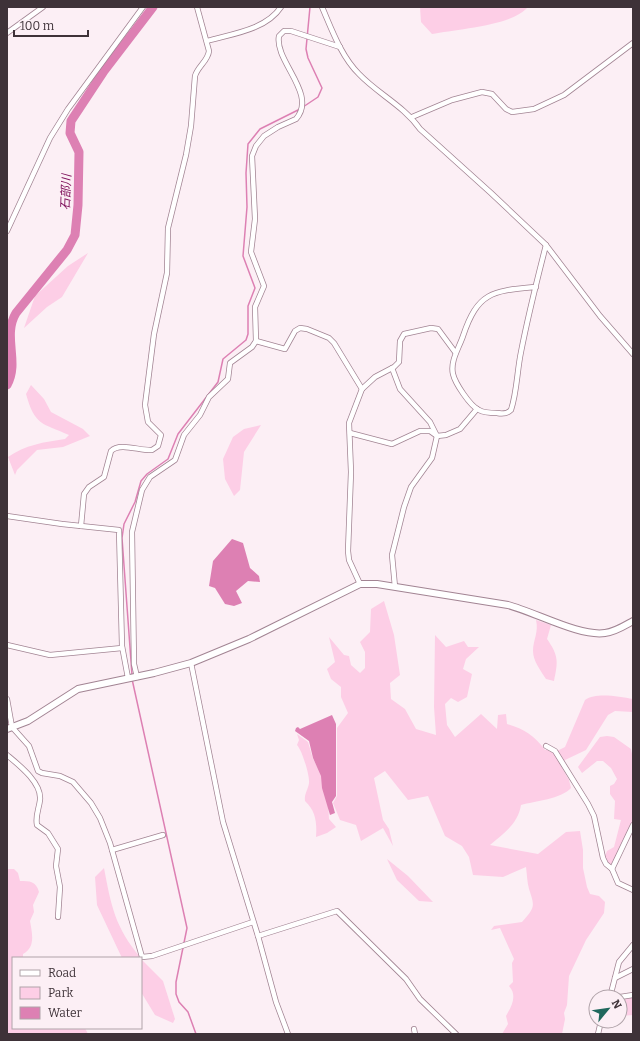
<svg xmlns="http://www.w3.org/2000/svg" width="640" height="1041" viewBox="0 0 640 1041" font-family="Bitter,'Noto Sans JP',serif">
	<rect width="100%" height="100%" fill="#fceff5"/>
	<g fill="#fdcee6">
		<path d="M420 7H528C512 26 456 29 432 34L421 22Z"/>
		<polygon points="88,253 62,297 47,307 24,328 35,296 68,266"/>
		<path d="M31 385 44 399 51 412 83 429 90 436 63 447 37 450 17 470 15 475 8 457C25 445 44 442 65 439L69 435C42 423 35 426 26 394Z"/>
		<polygon points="261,425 244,452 240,490 234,496 225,479 223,459 233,437 244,429"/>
		<path d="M384 601 394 635 400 675 390 683 391 699 405 709 416 729 436 735 434 707 435 635 446 647 464 641 468 647H479L466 659 463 669 472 674 467 697 458 702 451 698 445 704 447 725 455 737 481 714 497 729 498 715 506 714 507 724C524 729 534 735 545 750H559L565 747 585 700C597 692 619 697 633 699V712L615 711 608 715 586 750 565 760 562 768 569 780 571 788C561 799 535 801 521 805 518 824 504 833 490 845L538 854 566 832 580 831 583 850V868L587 887 590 894 599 896 605 902 604 913 586 940 569 976 567 1005 564 1013 565 1019 562 1034H502L508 1024 506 1016C511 1007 518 996 509 986L513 982 512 963 514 959 500 928 491 930 494 926 522 922C535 907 535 907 529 889 527 882 527 874 526 867L503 877 473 875 469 857 462 846 445 836 428 796 408 800 385 771 374 778 383 820 389 829 393 846 383 828 361 841 356 825 340 820 333 803 337 796V728L348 713 341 697V687L331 679 327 669 335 662 329 637 344 655 349 656 351 665 360 673 365 668V652L360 642 370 632 371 609Z"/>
		<path d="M536 620 551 625 547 639C559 656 558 662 554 681L546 679C541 671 533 661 533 651 533 640 539 632 536 620Z"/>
		<path d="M297 734 308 742 313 759 322 775 328 802 329 819 336 827 327 833 316 837C317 823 316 811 305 801 304 794 308 790 309 783 310 776 302 750 297 745L299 740Z"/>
		<polygon points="607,736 614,737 631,749 633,759 633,823 618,854 610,866 603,861 607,851 614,847 621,820 614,819 615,801 610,794 610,786 614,784 617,779 611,768 603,761 597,761 582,773 578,767 600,737"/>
		<polygon points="387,859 408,876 433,902 419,901 397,880"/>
		<path d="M104 868C111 905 115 928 141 958H122L97 905 95 877Z"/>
		<path d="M7 869H14L18 873 20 881C30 881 36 881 39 892L33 905 34 912 30 921C32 933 36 947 23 954V958H13V1028H85L88 1034H7Z"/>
		<polygon points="141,959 163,981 175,1019 173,1023 155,1015 141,992"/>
		<polygon points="633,996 633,1015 620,1016 622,1012 620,1011 620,998"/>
	</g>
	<g fill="#dd80b3">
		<polygon points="232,539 243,543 250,568 259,576 260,582 248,581 236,591 242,603 234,606 225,604 215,588 209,586 213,561"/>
		<polygon points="332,715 336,724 336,796 332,802 335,813 330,815 322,788 321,776 313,758 309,741 295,731 296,728 298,727 300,729"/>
	</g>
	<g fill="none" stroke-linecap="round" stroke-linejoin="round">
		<g stroke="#dd80b3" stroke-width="1.5">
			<polyline points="303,107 318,97 322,88 308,58 306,49 310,7"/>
			<polyline points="132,675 122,538 124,524 135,502 141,481 147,474 168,459 178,434 218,382 223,359 246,340 248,334 248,306 255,288 243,256 247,207 246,173 248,144 260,129 300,109"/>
			<polyline points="132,679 187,928 176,982 176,994 179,1002 188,1012 196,1034"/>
		</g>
		<path stroke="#dd80b3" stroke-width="9" d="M7 385C20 362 2 336 16 313L67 250 75 235 78 205 79 152 70 133 71 121 104 71 153 7"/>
		<defs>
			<g id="street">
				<path d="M322 7C332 30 341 56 359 74 378 94 404 106 420 129L491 193 546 245 600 316 633 354"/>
				<polyline points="7,33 43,7"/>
				<path d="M207 41C231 34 266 30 281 7"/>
				<polyline points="412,117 452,100 482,92 492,94 506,109 512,112 534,109 564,95 633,43"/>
				<polyline points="7,231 50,138 68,109 143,7"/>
				<path d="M536 287C493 291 478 291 463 336 459 348 450 361 453 374 455 383 470 406 479 410 484 413 491 413 497 413 502 414 507 414 511 410 517 392 517 371 521 352 528 316 537 280 546 245"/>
				<polyline points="256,341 285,349 295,331 300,328 307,329 329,338 334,343 362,389"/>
				<polyline points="392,368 400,389 430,422 437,436 432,458 411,487 404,507 392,555 395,587"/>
				<polyline points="350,433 392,444 420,431 430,431 437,436 446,435 460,429 477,409"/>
				<polyline points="7,516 62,524 119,530 122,646 128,678"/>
				<path d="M81 526 84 494 89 487 104 477 111 451C120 442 140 451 152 450L158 446 161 435 148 422 145 405 154 334 167 273 168 228 186 155 191 126 195 76C198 66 208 61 209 51L197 7"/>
				<polyline points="360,584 349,560 348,551 351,472 349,423 362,389 375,377 394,367 399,362 400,341 404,334 431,328 438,329 455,352"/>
				<polyline points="7,645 50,655 122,648"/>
				<polyline points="191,663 223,822 258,936 276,1002 288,1034"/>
				<path d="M137 677 134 664 132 532 142 490 150 477 175 460 184 435 200 415 209 397 228 379 230 363 252 347 256 341 255 307 264 286 251 252 255 219 252 156 256 146 264 136 278 127 296 119C318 94 274 61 279 36L284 31H291L340 47"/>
				<polyline points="7,699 12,727 29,746 38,771 42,773 60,776 73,782 91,803 100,818 110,843 142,957 152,956 253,922"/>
				<polyline points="546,746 555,751 588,804 594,816 603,858 606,864 612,869"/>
				<path d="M7 755C19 765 42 783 40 800 39 809 35 816 37 825L48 833 58 849 56 866 60 887 58 917"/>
				<polyline points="633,825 612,869 618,883 633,890"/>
				<polyline points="112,850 163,835"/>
				<polyline points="258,936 337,911 406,979 420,999 456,1034"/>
				<polyline points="615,978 633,969"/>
				<polyline points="610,997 619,962 633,945"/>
				<polyline points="620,997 633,995"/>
				<polyline points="414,1029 415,1034"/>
				<polyline points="598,1034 601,1021"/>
			</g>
			<path id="secondary" d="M7 729 28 721 78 689 154 673 191 663 249 639 360 584H377L508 605C535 612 580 637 605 633 615 632 624 626 633 621"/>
		</defs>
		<use href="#street" stroke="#a28493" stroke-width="6"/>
		<use href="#secondary" stroke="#a28493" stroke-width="8"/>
		<use href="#street" stroke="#fff" stroke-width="4.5"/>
		<use href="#secondary" stroke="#fff" stroke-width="6"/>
	</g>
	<g text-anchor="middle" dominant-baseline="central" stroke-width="3.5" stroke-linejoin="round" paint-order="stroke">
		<g font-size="12" font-style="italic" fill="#7b0956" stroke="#fceff5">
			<text transform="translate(66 192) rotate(-88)">石部川</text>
		</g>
	</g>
	<rect width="640" height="1041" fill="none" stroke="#3e3238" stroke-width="16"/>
	<rect x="12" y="957" width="130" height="72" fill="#fceff5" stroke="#b0a3a9"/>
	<rect x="20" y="970" width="20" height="6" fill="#ffffff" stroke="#b0a3a9"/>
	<text x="48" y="977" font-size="12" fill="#3e3238">Road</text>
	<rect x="20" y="987" width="20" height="12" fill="#fdcee6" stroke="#b0a3a9"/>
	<text x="48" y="997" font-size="12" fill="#3e3238">Park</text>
	<rect x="20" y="1007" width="20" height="12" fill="#dd80b3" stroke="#b0a3a9"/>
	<text x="48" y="1017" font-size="12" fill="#3e3238">Water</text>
	<g transform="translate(608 1009) rotate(61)"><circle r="19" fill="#fceff5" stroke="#b0a3a9"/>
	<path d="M0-3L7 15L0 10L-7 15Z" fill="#20685d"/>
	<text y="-6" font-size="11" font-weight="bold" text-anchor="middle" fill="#3e3238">N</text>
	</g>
	<path d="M14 30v6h74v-6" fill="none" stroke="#3e3238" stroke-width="2"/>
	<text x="20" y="30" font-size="12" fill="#3e3238" stroke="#fceff5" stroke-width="3" paint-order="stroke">100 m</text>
</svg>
